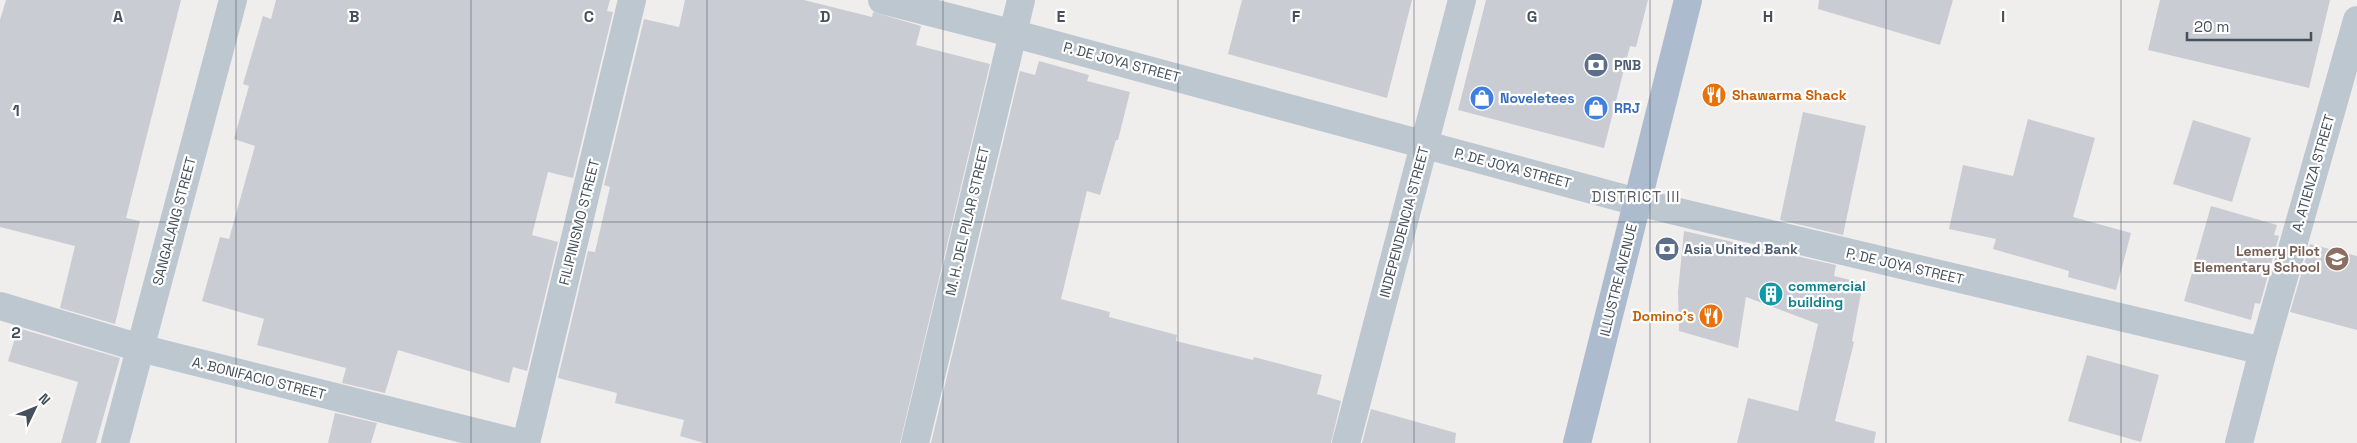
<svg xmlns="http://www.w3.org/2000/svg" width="2357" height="443" viewBox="0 0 2357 443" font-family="'Space Grotesk',sans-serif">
	<rect width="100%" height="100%" fill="#f0eded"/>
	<g fill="#caccd3">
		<polygon points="6,0 181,0 126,218 140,221 115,324 60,308 75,246 0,227 0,20"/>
		<polygon points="276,0 610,0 607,11 613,12 573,178 548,172 532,235 558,242 527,371 513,367 509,383 398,350 385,393 342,383 346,368 257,345 264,319 202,301 220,237 229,239 255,146 234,139 249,86 243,84 263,16 271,19"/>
		<polygon points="685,0 804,0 872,17 873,12 921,26 916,45 990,64 900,443 704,443 680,436 684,420 615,403 617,393 558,378 588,251 595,252 610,187 604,185 644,19 679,27"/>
		<polygon points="1242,0 1412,0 1387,98 1228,54"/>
		<polygon points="1486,0 1648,0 1636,47 1630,46 1604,148 1458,110"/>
		<polygon points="1819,0 1953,0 1940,45 1818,9"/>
		<polygon points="2160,0 2330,0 2309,88 2148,50"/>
		<polygon points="1039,61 1089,75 1087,81 1130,92 1118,140 1116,140 1100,195 1087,191 1061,299 1110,312 1109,317 1177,335 1176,341 1253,360 1254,357 1322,375 1317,394 1341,401 1331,443 931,443 1020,71 1035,75"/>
		<polygon points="1803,112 1866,126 1843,235 1780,220"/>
		<polygon points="2028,119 2095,138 2073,217 2131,233 2116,290 2068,277 2069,271 1993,249 1996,239 1949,229 1963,165 2013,176"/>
		<polygon points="2193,120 2251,138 2232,202 2173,184"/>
		<polygon points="2211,206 2277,225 2274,235 2279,236 2260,304 2255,303 2251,320 2184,301"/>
		<polygon points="1684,231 1836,265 1834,276 1863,283 1852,341 1854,342 1835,421 1876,432 1874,443 1737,443 1748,398 1798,411 1818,324 1746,297 1738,348 1679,331 1678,292"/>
		<polygon points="2310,244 2357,256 2357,330 2290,312"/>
		<polygon points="18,328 120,358 96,443 61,443 78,382 8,361"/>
		<polygon points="2087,355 2159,375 2141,442 2068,421"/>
		<polygon points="1371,409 1456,433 1455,443 1362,443"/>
		<polygon points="335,413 377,423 371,443 328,443"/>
	</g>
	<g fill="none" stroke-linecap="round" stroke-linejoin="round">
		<g stroke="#bdc7d0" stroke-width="28">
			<polyline points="882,0 1011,33 1637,202 2263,351"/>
			<polyline points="0,306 140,348 519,443"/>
			<polyline points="115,443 233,0"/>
			<polyline points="526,443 632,0"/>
			<polyline points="915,443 1021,0"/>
			<polyline points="1346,443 1462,0"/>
			<polyline points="2239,443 2263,351 2357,20"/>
		</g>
		<polyline stroke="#acbbce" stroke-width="28" points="1577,443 1688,0"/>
	</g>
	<path fill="none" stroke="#45505c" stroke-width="1" stroke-opacity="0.55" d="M236 0V443M471 0V443M707 0V443M943 0V443M1178 0V443M1414 0V443M1650 0V443M1886 0V443M2121 0V443M0 222H2357"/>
	<defs>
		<symbol id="bank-disc" viewBox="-11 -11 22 22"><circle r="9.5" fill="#5c6f8a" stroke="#fff"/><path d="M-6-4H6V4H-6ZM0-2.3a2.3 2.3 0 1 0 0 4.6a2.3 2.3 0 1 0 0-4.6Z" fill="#fff"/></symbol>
		<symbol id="restaurant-disc" viewBox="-11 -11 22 22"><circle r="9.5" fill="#e8710a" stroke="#fff"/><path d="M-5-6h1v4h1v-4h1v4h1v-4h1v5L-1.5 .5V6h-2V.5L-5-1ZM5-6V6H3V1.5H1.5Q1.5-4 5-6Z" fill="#fff"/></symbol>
		<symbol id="shop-disc" viewBox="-11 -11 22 22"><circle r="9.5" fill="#3f7fe0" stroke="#fff"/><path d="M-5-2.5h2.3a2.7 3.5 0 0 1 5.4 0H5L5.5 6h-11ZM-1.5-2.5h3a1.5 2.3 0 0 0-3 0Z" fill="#fff"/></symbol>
		<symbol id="school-disc" viewBox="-11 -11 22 22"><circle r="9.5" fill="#8d6e63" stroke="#fff"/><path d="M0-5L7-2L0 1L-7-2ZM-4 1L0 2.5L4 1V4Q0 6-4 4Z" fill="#fff"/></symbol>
		<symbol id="building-disc" viewBox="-11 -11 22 22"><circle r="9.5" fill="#0f9aa8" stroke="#fff"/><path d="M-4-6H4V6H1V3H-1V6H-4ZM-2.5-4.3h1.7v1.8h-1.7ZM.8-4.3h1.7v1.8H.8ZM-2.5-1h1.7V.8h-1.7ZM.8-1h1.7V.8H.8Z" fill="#fff"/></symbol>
	</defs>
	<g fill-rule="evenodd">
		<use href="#bank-disc" x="1582" y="51" width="28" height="28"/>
		<use href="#restaurant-disc" x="1700" y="81" width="28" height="28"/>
		<use href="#shop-disc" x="1468" y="84" width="28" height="28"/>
		<use href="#shop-disc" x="1582" y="94" width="28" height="28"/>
		<use href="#bank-disc" x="1653" y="235" width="28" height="28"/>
		<use href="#school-disc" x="2323" y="245" width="28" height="28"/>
		<use href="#building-disc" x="1757" y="280" width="28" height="28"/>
		<use href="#restaurant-disc" x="1697" y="302" width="28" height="28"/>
	</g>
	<g text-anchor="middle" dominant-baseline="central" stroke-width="4.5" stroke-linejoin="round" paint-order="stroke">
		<g font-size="14" fill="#45505c" stroke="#fff">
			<text transform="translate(1122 62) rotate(15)">P. DE JOYA STREET</text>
			<text transform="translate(1513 168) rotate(15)">P. DE JOYA STREET</text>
			<text transform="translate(2313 173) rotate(-74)">A. ATIENZA STREET</text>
			<text transform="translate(174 221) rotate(-75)">SANGALANG STREET</text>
			<text transform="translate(967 221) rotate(-77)">M. H. DEL PILAR STREET</text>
			<text transform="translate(579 222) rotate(-76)">FILIPINISMO STREET</text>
			<text transform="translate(1404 222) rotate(-75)">INDEPENDENCIA STREET</text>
			<text transform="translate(1905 266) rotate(13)">P. DE JOYA STREET</text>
			<text transform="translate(1618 280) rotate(-76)">ILLUSTRE AVENUE</text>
			<text transform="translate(259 378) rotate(14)">A. BONIFACIO STREET</text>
		</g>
		<g font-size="14" font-weight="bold" fill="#4e5e75" stroke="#fff" text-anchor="start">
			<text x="1614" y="65">PNB</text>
			<text x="1684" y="249">Asia United Bank</text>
		</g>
		<g font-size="14" font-weight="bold" fill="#c56008" stroke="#fff" text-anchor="start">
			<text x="1732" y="95">Shawarma Shack</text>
			<text x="1694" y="316" text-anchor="end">Domino's</text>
		</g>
		<g font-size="14" font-weight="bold" fill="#366cbe" stroke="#fff" text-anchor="start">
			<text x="1500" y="98">Noveletees</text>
			<text x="1614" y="108">RRJ</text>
		</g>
		<g font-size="14" font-weight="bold" fill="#785e54" stroke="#fff" text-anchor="end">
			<text x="2320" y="251">Lemery Pilot<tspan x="2320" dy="16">Elementary School</tspan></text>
		</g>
		<g font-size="14" font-weight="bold" fill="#0d838f" stroke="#fff" text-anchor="start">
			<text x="1788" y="286">commercial<tspan x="1788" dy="16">building</tspan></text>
		</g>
		<g font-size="15" letter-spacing="1" fill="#5a5d63" stroke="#fff">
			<text x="1636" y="196">DISTRICT III</text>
		</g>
	</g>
	<g font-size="16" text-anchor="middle" font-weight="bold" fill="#45505c" stroke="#fff" stroke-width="4.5" stroke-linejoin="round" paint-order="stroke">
		<text x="118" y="22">A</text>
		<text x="354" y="22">B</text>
		<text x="589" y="22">C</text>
		<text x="825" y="22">D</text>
		<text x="1061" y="22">E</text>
		<text x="1296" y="22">F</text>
		<text x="1532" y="22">G</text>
		<text x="1768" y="22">H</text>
		<text x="2003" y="22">I</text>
		<text x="16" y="116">1</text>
		<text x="16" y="338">2</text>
	</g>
	<g transform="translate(35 408) rotate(47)" stroke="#ffffff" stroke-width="4" paint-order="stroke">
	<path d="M0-4L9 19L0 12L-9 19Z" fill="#45505c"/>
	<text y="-8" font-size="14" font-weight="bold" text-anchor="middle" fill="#45505c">N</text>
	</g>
	<path d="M2187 32v8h124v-8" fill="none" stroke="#45505c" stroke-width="2.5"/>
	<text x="2194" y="32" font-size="15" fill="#45505c" stroke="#ffffff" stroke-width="4" paint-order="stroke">20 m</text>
</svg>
